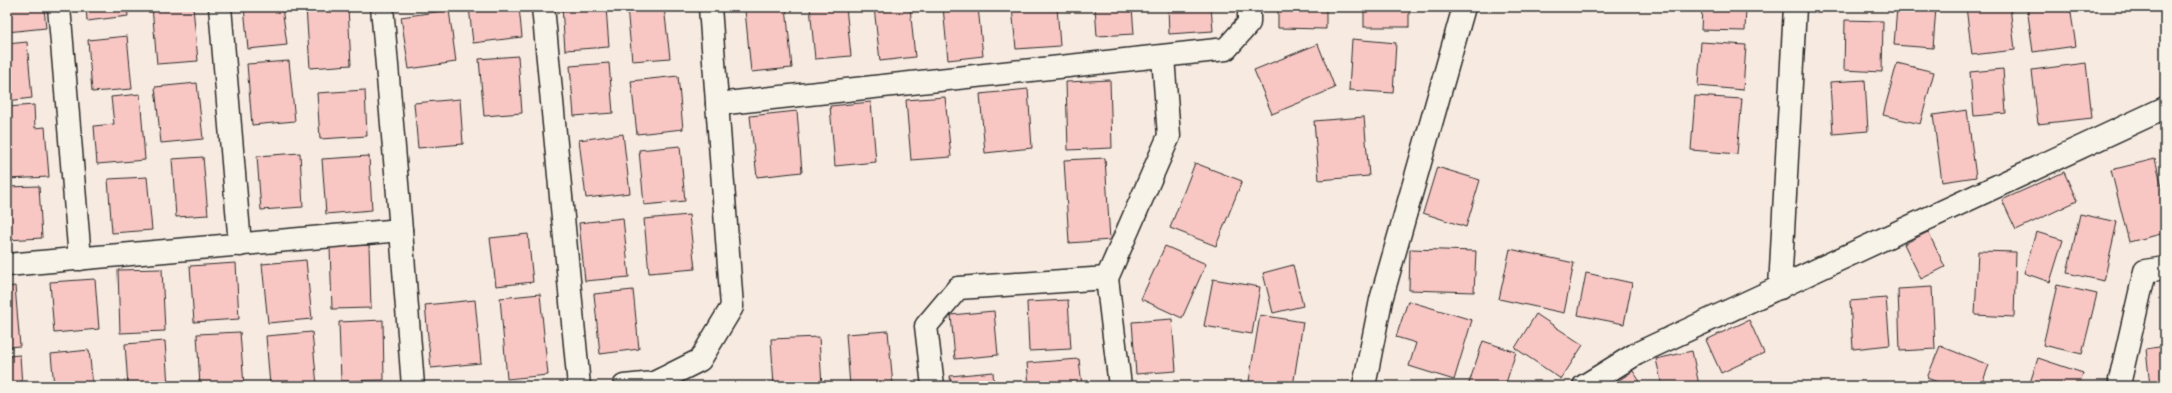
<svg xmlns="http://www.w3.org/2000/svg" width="2172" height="393" viewBox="0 0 2172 393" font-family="'Indie Flower',sans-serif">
	<rect width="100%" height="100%" fill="#f7eae1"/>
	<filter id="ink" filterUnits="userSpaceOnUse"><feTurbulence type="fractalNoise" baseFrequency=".025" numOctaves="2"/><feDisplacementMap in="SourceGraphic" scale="8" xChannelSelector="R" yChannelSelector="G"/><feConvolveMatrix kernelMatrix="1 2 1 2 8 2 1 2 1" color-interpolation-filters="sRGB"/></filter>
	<g filter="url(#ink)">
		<g fill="#f8c7c4" stroke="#2b2b2b">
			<polygon points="7,7 44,7 46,28 7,32"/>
			<polygon points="86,7 127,7 128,16 87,21"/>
			<polygon points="152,7 193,7 198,61 157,64"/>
			<polygon points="244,7 282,7 287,45 248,49"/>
			<polygon points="306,7 348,7 351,65 310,68"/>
			<polygon points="469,7 519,7 522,37 473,43"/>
			<polygon points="562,7 606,7 609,47 565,50"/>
			<polygon points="627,7 664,7 670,58 632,61"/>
			<polygon points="771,7 786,7 792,68 751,72 745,10"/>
			<polygon points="810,7 846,7 851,56 815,59"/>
			<polygon points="874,7 910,7 915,57 880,61"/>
			<polygon points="943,7 978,7 983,56 948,60"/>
			<polygon points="1012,7 1057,7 1060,46 1016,49"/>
			<polygon points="1095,7 1132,7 1134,34 1097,36"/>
			<polygon points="1168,7 1211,7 1213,31 1169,34"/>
			<polygon points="1278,7 1326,7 1326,29 1278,28"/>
			<rect x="1364" y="7" width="45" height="20"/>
			<polygon points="1702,7 1746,7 1745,31 1701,30"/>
			<polygon points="1897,7 1936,7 1933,48 1894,45"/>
			<polygon points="1966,7 2010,7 2015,50 1972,55"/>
			<polygon points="2027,7 2070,7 2076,46 2033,52"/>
			<polygon points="449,10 456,62 409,69 401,17"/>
			<polygon points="1845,20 1883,21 1882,72 1844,70"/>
			<polygon points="127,36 132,89 92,92 88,40"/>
			<polygon points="1352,39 1396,43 1393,93 1349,90"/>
			<polygon points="27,42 32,98 7,101 7,44"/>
			<polygon points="1701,42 1746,45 1743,90 1698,86"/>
			<polygon points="1318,44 1335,88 1272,114 1254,70"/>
			<polygon points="518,56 522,113 484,116 479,59"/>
			<polygon points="289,61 295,121 252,125 247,64"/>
			<polygon points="609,63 613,113 574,116 570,66"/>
			<polygon points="1897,63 1934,72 1920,124 1883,115"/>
			<polygon points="2086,63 2092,118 2038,124 2032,70"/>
			<polygon points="2003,69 2006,113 1974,116 1970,72"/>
			<polygon points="678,76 683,129 637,134 631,81"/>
			<polygon points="1110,80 1112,148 1068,150 1066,82"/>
			<polygon points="1865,80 1868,131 1833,134 1830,82"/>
			<polygon points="197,83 203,139 161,143 155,87"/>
			<polygon points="1028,89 1032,148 985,153 980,94"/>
			<polygon points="365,90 367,136 320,139 317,93"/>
			<polygon points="140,94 145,160 97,164 94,126 114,124 111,97"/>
			<polygon points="1695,96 1742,99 1737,154 1691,150"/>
			<polygon points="945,97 951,157 911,160 906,100"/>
			<polygon points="460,99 463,144 418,148 414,103"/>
			<polygon points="871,102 876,162 835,166 830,106"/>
			<polygon points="34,105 35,128 45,127 49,177 7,179 7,107"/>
			<polygon points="1967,110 1976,177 1942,182 1933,115"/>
			<polygon points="797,111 802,172 757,177 750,116"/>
			<polygon points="1364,117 1369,176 1319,180 1314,121"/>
			<polygon points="623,134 630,193 586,198 579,140"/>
			<polygon points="680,146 685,201 644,205 639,150"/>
			<polygon points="300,153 303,207 261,210 257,156"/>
			<polygon points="369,156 372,210 326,214 322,159"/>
			<polygon points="203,157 208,215 176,217 172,159"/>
			<polygon points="1105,158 1110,240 1069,243 1064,160"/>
			<polygon points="2155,159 2165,198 2165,233 2129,242 2111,170"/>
			<polygon points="1195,163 1242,181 1216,246 1170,228"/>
			<polygon points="1437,167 1480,180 1466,227 1423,213"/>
			<polygon points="2064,172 2077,201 2016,230 2002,200"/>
			<polygon points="147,177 152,230 112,233 108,179"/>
			<polygon points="39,186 42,238 7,240 7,187"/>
			<polygon points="2080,214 2117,222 2104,281 2067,273"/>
			<polygon points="689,215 695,269 649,273 644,219"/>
			<polygon points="623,218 629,277 585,281 579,223"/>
			<polygon points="1928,232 1945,267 1921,279 1904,244"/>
			<polygon points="2036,232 2063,240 2050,282 2024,273"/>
			<polygon points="528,234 533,282 496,286 490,238"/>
			<polygon points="369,245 371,308 332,309 330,247"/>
			<polygon points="1165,246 1206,264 1182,318 1141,299"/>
			<polygon points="1410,249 1476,251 1474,292 1409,290"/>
			<polygon points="1510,249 1574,263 1564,313 1499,299"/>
			<polygon points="1978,251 2016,252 2014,317 1975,315"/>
			<polygon points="306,260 312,319 268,323 262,264"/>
			<polygon points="236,263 239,319 194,322 190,266"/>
			<polygon points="1293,265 1303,306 1273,313 1263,273"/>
			<polygon points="162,269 165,331 120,333 118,270"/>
			<polygon points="1586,273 1632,283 1624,324 1578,315"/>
			<polygon points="95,279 99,329 54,333 50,282"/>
			<polygon points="1213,279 1260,287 1252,334 1204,326"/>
			<polygon points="2057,285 2097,294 2082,354 2043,345"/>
			<polygon points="15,286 20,346 7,347 7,287"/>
			<polygon points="1932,287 1935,349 1900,351 1898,289"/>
			<polygon points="633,290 639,349 600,354 594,294"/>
			<polygon points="540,294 548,375 507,379 500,298"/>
			<polygon points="1886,298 1890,345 1853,349 1850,301"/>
			<polygon points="475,300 481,363 431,368 425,305"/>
			<polygon points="1068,300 1071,349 1029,351 1027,302"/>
			<polygon points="1408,301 1472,320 1454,380 1409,366 1416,343 1396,337"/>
			<polygon points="994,311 998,355 955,359 951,315"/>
			<polygon points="1536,314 1583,345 1561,379 1515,348"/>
			<polygon points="1260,315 1303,322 1293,386 1249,381"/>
			<polygon points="1172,319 1176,371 1136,374 1132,322"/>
			<polygon points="383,320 384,380 341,381 339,322"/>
			<polygon points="1749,320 1764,353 1721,373 1706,340"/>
			<polygon points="888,331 893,385 850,386 846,334"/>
			<polygon points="240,332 244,386 200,386 197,334"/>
			<polygon points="312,332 317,386 270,386 266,336"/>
			<polygon points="819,337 822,386 774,386 771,339"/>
			<polygon points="165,341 168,386 128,386 125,344"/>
			<polygon points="1483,341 1516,352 1505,386 1468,386"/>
			<polygon points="1940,346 1989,365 1981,386 1948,386 1927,378"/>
			<polygon points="2165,346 2165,386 2150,386 2146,349"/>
			<polygon points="89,350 93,386 54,386 51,354"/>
			<polygon points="1692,351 1699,385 1662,386 1656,359"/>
			<polygon points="20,355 22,386 7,386 7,356"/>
			<polygon points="2038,358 2083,373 2079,386 2029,386"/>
			<polygon points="1079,359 1082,386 1029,386 1027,363"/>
			<polygon points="1633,371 1643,386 1610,386"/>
			<polygon points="993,372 994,386 951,386 950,376"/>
		</g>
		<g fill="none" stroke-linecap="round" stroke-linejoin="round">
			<defs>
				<g id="minor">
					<polyline points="59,7 80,259"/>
					<polyline points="220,7 240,245"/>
					<polyline points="382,7 401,230"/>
					<polyline points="543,7 579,386"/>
					<polyline points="717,104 1226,49 1249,23 1249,7"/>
					<polyline points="7,265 401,230 413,386"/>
					<polyline points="1780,288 1795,7"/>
					<polyline points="624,386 654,383 700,360 732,307 710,7"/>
					<polyline points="933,386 926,326 958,288 1107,278"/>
					<polyline points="1120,386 1107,278 1169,136 1163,57"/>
					<polyline points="1364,386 1381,300 1464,7"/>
					<polyline points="1584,386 1636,354 2165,108"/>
					<polyline points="2120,386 2120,380 2145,271 2165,268"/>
				</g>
			</defs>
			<use href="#minor" stroke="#2b2b2b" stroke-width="25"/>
			<use href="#minor" stroke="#f7f3e8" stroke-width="22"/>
		</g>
	</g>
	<rect width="2172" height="393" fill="none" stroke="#f7f3e8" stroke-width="24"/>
	<rect x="12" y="12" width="2148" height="369" fill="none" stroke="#2b2b2b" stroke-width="1.5" filter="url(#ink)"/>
</svg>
